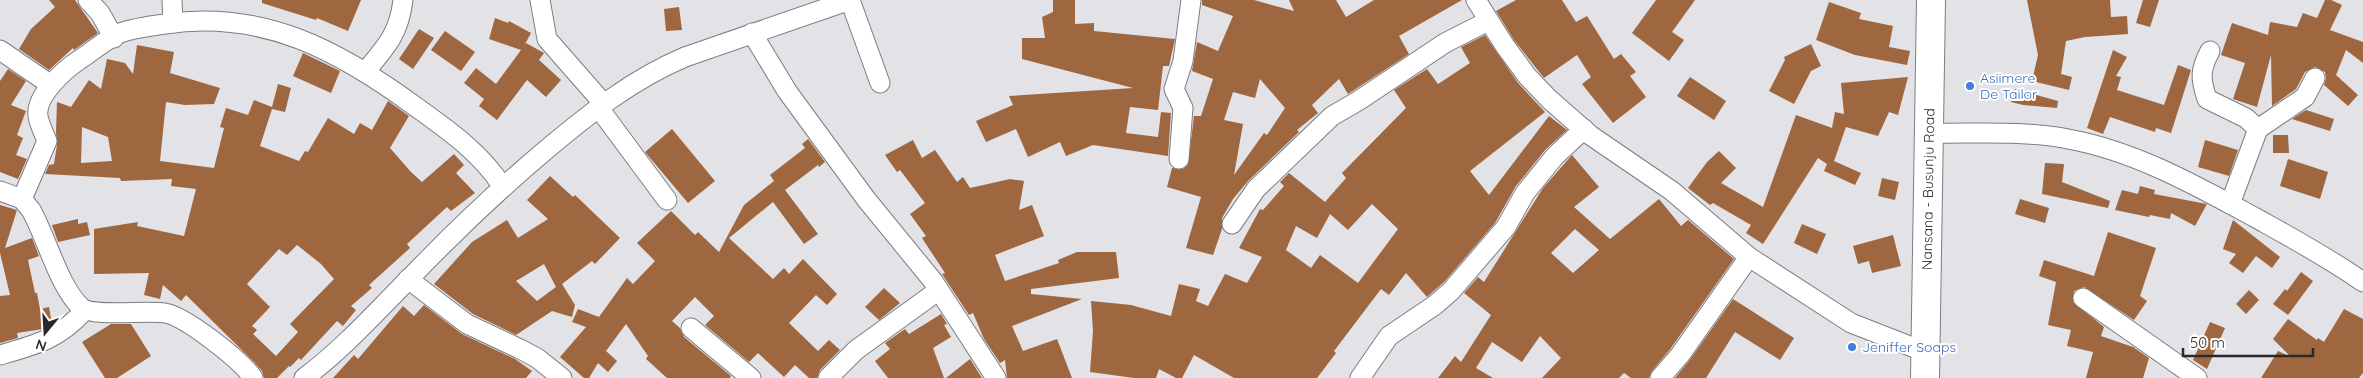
<svg xmlns="http://www.w3.org/2000/svg" width="2363" height="378" viewBox="0 0 2363 378" font-family="Quicksand,sans-serif">
	<rect width="100%" height="100%" fill="#e2e2e7"/>
	<g fill="#9e673f" fill-rule="evenodd">
		<polygon points="49,0 75,0 98,33 74,50 73,48 49,70 19,49 31,29 55,7"/>
		<polygon points="262,0 361,0 348,31 317,18 316,20 262,3"/>
		<polygon points="1053,0 1075,0 1075,24 1094,23 1094,31 1175,39 1169,66 1163,66 1158,110 1130,107 1126,133 1158,137 1161,112 1171,113 1168,156 1093,145 1066,156 1060,142 1028,157 1016,129 986,142 976,121 1013,105 1009,96 1133,88 1022,59 1022,38 1045,38 1042,17 1053,12"/>
		<path d="M1202 0H1254L1294 11 1289 0H1336L1346 17 1374 0H1462L1399 36 1409 54 1348 94 1339 79 1312 105 1318 113 1297 130 1299 132 1248 181 1233 199 1222 218V229L1213 255 1186 248 1201 197 1167 187 1172 168 1183 169 1188 165 1194 116H1201L1213 79 1192 71 1197 42 1218 51 1233 16 1202 5ZM1260 79 1285 108 1267 135 1264 133 1234 175 1243 124 1224 120 1233 92 1255 98Z"/>
		<polygon points="1516,0 1562,0 1576,22 1587,16 1614,59 1621,54 1636,72 1630,76 1646,97 1613,123 1582,84 1591,77 1577,55 1544,78 1514,40 1496,11"/>
		<polygon points="1656,0 1695,0 1672,32 1684,40 1669,61 1632,33"/>
		<polygon points="2027,0 2110,0 2111,17 2127,16 2128,34 2085,37 2066,41 2061,74 2072,77 2069,90 2032,81 2038,55"/>
		<polygon points="2143,0 2159,0 2150,27 2136,23"/>
		<polygon points="2325,0 2331,0 2342,5 2330,30 2363,42 2363,63 2346,50 2336,75 2358,95 2348,106 2324,85 2326,78 2325,72 2315,67 2305,72 2296,89 2272,106 2271,55 2257,107 2233,99 2245,63 2221,55 2232,23 2268,35 2270,22 2297,27 2303,13 2317,18"/>
		<polygon points="1829,2 1861,13 1859,19 1893,26 1889,47 1910,51 1907,65 1855,55 1816,40"/>
		<polygon points="679,7 682,30 666,31 664,9"/>
		<polygon points="495,18 508,23 509,21 531,33 524,46 526,43 544,53 539,60 561,80 546,97 527,80 497,120 479,106 484,99 464,83 476,68 496,84 521,50 489,39"/>
		<polygon points="419,29 434,38 413,69 399,59"/>
		<polygon points="445,31 475,52 461,71 431,50"/>
		<path d="M1485 35 1518 83 1545 112 1470 171 1489 195 1549 116 1567 130 1546 149 1516 186 1495 223 1445 281 1427 297 1406 273 1389 295 1381 289 1334 351 1336 353 1317 378H1234L1194 355 1182 378H1176L1159 369 1156 378H1134L1090 372 1093 331 1091 301 1131 305 1171 316 1179 284 1200 289 1196 301 1208 306 1225 274 1247 283 1262 257 1239 248 1260 209 1263 210 1284 186 1280 182 1289 173 1325 202 1346 178 1342 173 1406 108 1394 90 1427 69 1438 84 1470 63 1461 47ZM1372 204 1398 229 1358 283 1320 255 1311 268 1286 250 1296 226 1317 238 1330 214 1348 230Z"/>
		<polygon points="1811,44 1821,66 1811,71 1794,104 1769,91 1785,60 1784,57"/>
		<path d="M137 45 174 52 170 73 220 88 214 104 185 105 166 102 160 161 214 168 224 128 220 127 226 108 248 115 254 100 272 107 278 84 291 88 285 112 272 109 260 146 299 161 305 151 308 152 328 118 354 134 360 123 372 130 388 101 409 116 390 148 411 172 422 182 454 154 464 165 456 173 475 193 451 211 447 207 407 244 410 248 369 285 372 288 351 306 356 310 343 326 337 321 301 360 299 358 290 367 289 366 277 378H264L262 371 255 363 186 295 181 301 163 285 160 299 144 295 149 273 94 274V229L138 222 137 226 184 236 196 189 171 186 172 179 121 181 120 178 45 174 49 165 54 164 57 145 56 132 57 102 71 107 89 80 101 89 107 59 125 63 133 74ZM82 127 108 137 112 161 81 163ZM297 245 321 264 334 279 290 324 298 332 276 356 253 334 257 330 252 326 270 307 247 284 279 249 287 255Z"/>
		<polygon points="2113,50 2127,57 2116,76 2121,77 2117,90 2164,105 2178,65 2191,70 2171,133 2156,128 2155,132 2110,117 2103,134 2087,128"/>
		<polygon points="303,53 340,71 331,93 293,76"/>
		<polygon points="8,69 26,81 11,105 26,111 17,135 23,138 16,155 27,159 18,179 0,172 0,81"/>
		<polygon points="1690,77 1726,101 1714,120 1677,96"/>
		<polygon points="1908,77 1898,115 1889,112 1878,136 1846,127 1834,161 1861,173 1855,185 1824,171 1827,164 1818,158 1763,244 1746,233 1751,225 1713,203 1710,205 1688,188 1707,162 1719,151 1736,168 1721,183 1763,207 1796,115 1832,128 1835,112 1844,114 1841,83"/>
		<polygon points="2015,89 2058,101 2057,108 2023,105 2011,102"/>
		<polygon points="2306,110 2334,119 2330,131 2292,119"/>
		<polygon points="672,129 715,181 688,203 645,152"/>
		<polygon points="2273,135 2288,135 2289,153 2273,153"/>
		<polygon points="808,139 825,162 819,167 818,165 785,190 818,234 804,244 773,202 729,238 773,279 784,268 789,274 803,259 837,294 827,305 816,295 789,323 818,351 829,340 840,350 820,370 817,378 809,378 795,365 784,377 758,353 749,362 705,325 714,316 695,297 672,321 680,328 684,337 731,376 730,378 667,378 646,359 648,356 626,324 606,351 617,361 608,372 598,363 589,378 584,378 560,357 586,327 572,322 578,309 599,317 627,278 633,284 655,261 637,243 671,211 695,235 698,232 719,252 744,205 774,181 770,175 805,148 802,144"/>
		<polygon points="913,140 922,158 935,150 957,182 963,177 970,188 1010,179 1024,181 1019,210 1032,205 1044,236 995,255 1005,281 1059,263 1058,260 1077,252 1116,252 1119,278 1031,289 1031,294 1082,299 1012,326 1023,351 1057,339 1072,378 1007,378 1005,360 1000,363 984,339 973,313 969,315 942,274 945,273 922,238 926,236 910,214 925,203 900,170 897,172 885,155"/>
		<polygon points="2205,140 2238,150 2229,176 2198,167"/>
		<path d="M1572 155 1599 187 1574 207 1610 239 1659 199 1681 226 1688 220 1734 259 1671 348 1652 371 1649 378H1631L1624 373 1619 378H1542L1561 358 1540 336 1522 362 1492 342 1476 368 1493 378H1438L1455 356 1461 362 1491 315 1464 293 1478 277 1484 282 1543 188ZM1575 229 1599 250 1573 273 1551 253Z"/>
		<polygon points="2288,159 2328,172 2320,199 2280,186"/>
		<polygon points="2045,163 2064,164 2062,182 2110,201 2108,208 2042,194"/>
		<path d="M550 176 573 197 575 195 620 238 595 264 592 261 562 284 575 305 572 317 552 311 516 335 473 314 434 284 472 242 507 220 518 238 548 219 527 200ZM544 264 556 287 537 301 516 281Z"/>
		<polygon points="1882,178 1899,182 1895,200 1878,196"/>
		<polygon points="2140,186 2155,190 2154,194 2207,204 2195,226 2171,213 2170,219 2150,215 2149,217 2115,210 2122,190 2138,194"/>
		<polygon points="2020,199 2049,208 2045,223 2015,214"/>
		<polygon points="0,205 17,210 5,248 32,238 39,256 28,260 35,293 37,293 40,309 49,307 52,324 43,329 17,333 18,338 0,343 0,296 10,295 0,253"/>
		<polygon points="78,219 78,224 87,222 90,235 58,242 52,225"/>
		<polygon points="2233,220 2280,257 2272,268 2256,256 2243,273 2229,263 2236,254 2223,249"/>
		<polygon points="1802,224 1826,234 1817,254 1794,243"/>
		<polygon points="2108,232 2156,248 2140,296 2147,301 2134,320 2084,287 2074,291 2073,302 2104,327 2101,336 2133,347 2149,358 2143,378 2086,378 2093,352 2067,346 2071,330 2048,325 2056,282 2039,276 2044,260 2094,276"/>
		<polygon points="1893,235 1901,266 1872,273 1869,261 1858,264 1853,246"/>
		<polygon points="2301,272 2313,281 2288,315 2273,304 2285,289 2287,291"/>
		<polygon points="884,288 900,303 879,320 865,307"/>
		<polygon points="2249,290 2259,300 2246,314 2236,304"/>
		<polygon points="1733,299 1794,338 1780,360 1735,332 1706,378 1675,378 1689,361"/>
		<polygon points="424,305 462,334 515,359 532,371 526,378 333,378 354,355 358,359 403,306 414,316"/>
		<polygon points="2344,309 2363,319 2363,373 2359,378 2261,378 2278,351 2291,357 2273,339 2288,319 2317,340 2318,338 2324,342"/>
		<polygon points="941,314 947,324 944,325 951,337 933,348 944,378 888,378 875,361 890,349 885,343 905,329 909,334"/>
		<polygon points="2210,322 2225,328 2207,369 2193,360"/>
		<polygon points="111,324 131,324 151,356 117,378 105,378 82,342"/>
		<polygon points="970,359 982,378 946,378"/>
	</g>
	<g fill="none" stroke-linecap="round" stroke-linejoin="round">
		<defs>
			<g id="minor">
				<polyline points="88,0 100,13 114,38"/>
				<polyline points="172,0 173,23"/>
				<polyline points="540,0 547,39 603,103"/>
				<polyline points="850,0 880,83"/>
				<polyline points="1476,0 1505,46 1527,76 1549,99 1590,135 1672,191 1749,257 1851,323 1925,352"/>
				<polyline points="752,33 787,91 866,199 933,281 996,378"/>
				<polyline points="0,50 51,85"/>
				<path d="M2210 51C2200 70 2200 78 2207 99L2246 118 2258 129"/>
				<path d="M365 72C386 47 399 34 403 0"/>
				<polyline points="598,107 667,200"/>
				<path d="M1928 133C1974 134 2023 130 2068 139 2135 151 2197 186 2256 218 2292 238 2329 258 2363 282"/>
				<polyline points="1179,159 1183,108 1174,89 1183,61 1191,0"/>
				<path d="M0 191 22 199 31 210C46 236 60 290 82 308 94 317 147 310 165 313 185 316 242 361 253 378"/>
				<path d="M22 199 47 141C44 133 39 124 38 116 35 96 64 70 79 60 92 52 106 39 120 33 134 28 150 26 165 24 263 9 340 51 416 107 448 130 481 153 502 186"/>
				<polyline points="2230,204 2258,129 2305,97 2315,78"/>
				<polyline points="1232,224 1256,189 1332,116 1358,101 1445,43 1488,21"/>
				<polyline points="408,279 467,324 520,349 537,358 562,378"/>
				<polyline points="2083,298 2197,378"/>
				<polyline points="691,328 751,378"/>
				<path d="M0 355C36 345 59 339 85 310"/>
				<path d="M304 378C343 349 375 313 409 279 454 232 497 191 547 149 590 113 633 79 685 57L850 0"/>
				<polyline points="828,378 856,350 939,290"/>
				<polyline points="1360,378 1389,336 1435,305 1451,291 1506,227 1525,193 1555,156 1584,129"/>
				<polyline points="1660,378 1680,355 1749,257"/>
			</g>
			<g id="primary">
				<path id="s1" d="M1925 378 1931 0"/>
			</g>
		</defs>
		<use href="#minor" stroke="#7c7d81" stroke-width="21"/>
		<use href="#primary" stroke="#7c7d81" stroke-width="30"/>
		<use href="#minor" stroke="#fff" stroke-width="19"/>
		<use href="#primary" stroke="#fff" stroke-width="28"/>
	</g>
	<g fill="#3f7fe0" stroke="#fff" stroke-width="2">
		<circle cx="1970" cy="86" r="5"/>
		<circle cx="1852" cy="347" r="5"/>
	</g>
	<g text-anchor="middle" dominant-baseline="central" stroke-width="4" stroke-linejoin="round" paint-order="stroke">
		<g font-size="14" fill="#366cbe" stroke="#fff" text-anchor="start">
			<text x="1980" y="78">Asiimere<tspan x="1980" dy="16">De Tailor</tspan></text>
			<text x="1862" y="347">Jeniffer Soaps</text>
		</g>
		<g font-size="14" fill="#29292b" stroke="#fff">
			<text stroke="none"><textPath href="#s1" startOffset="189">Nansana - Busunju Road</textPath></text>
		</g>
	</g>
	<g transform="translate(45 333) rotate(198)" stroke="#ffffff" stroke-width="4" paint-order="stroke">
	<path d="M0-4L9 19L0 12L-9 19Z" fill="#29292b"/>
	<text y="-8" font-size="14" font-weight="bold" text-anchor="middle" fill="#29292b">N</text>
	</g>
	<path d="M2183 348v8h130v-8" fill="none" stroke="#29292b" stroke-width="2.5"/>
	<text x="2190" y="348" font-size="15" fill="#29292b" stroke="#ffffff" stroke-width="4" paint-order="stroke">50 m</text>
</svg>
